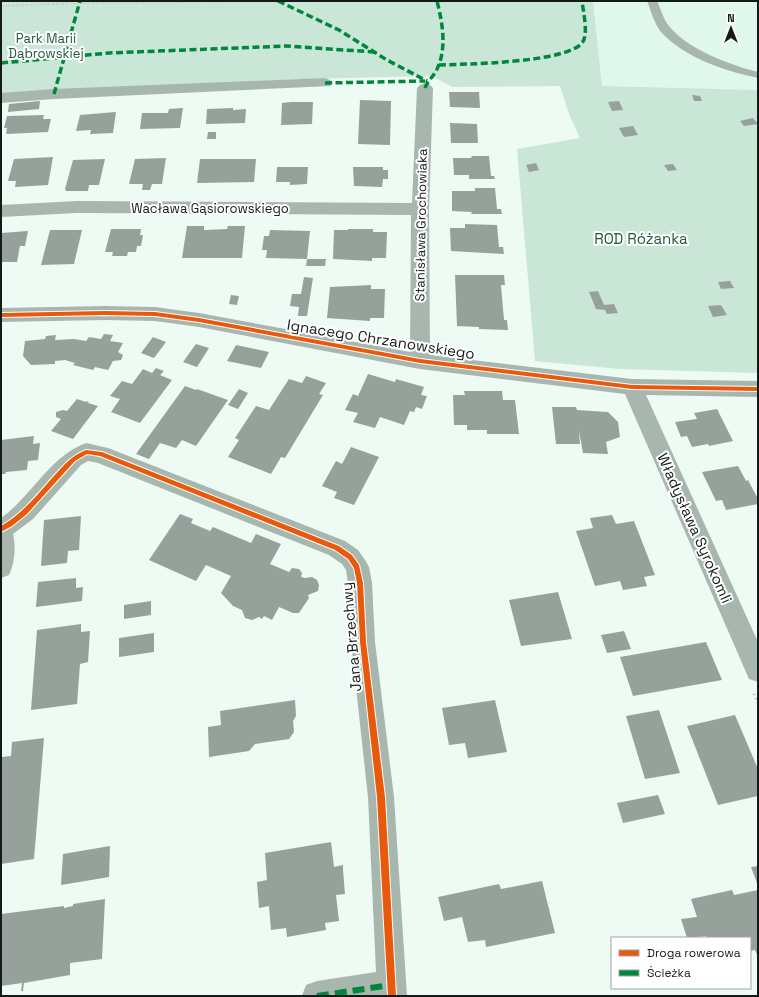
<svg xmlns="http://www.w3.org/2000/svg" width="759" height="997" viewBox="0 0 759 997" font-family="'Space Grotesk',sans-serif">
	<rect width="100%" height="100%" fill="#eefaf4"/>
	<polygon fill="#e0f8ec" points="593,1 758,1 758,90 602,86"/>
	<polygon fill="#c9e6d7" points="1,1 593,1 602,86 758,90 758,373 620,369 535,361 517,149 580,138 569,114 560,86 452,87 432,76 303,79 1,94"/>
	<g fill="#97a19c">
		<polygon points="449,92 479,92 480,108 450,107"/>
		<polygon points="692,95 700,96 702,101 694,101"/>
		<polygon points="360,100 391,101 390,145 358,144"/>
		<polygon points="40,101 39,109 8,112 9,104"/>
		<polygon points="619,101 623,110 612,111 608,102"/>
		<polygon points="291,102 313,102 312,124 281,125 282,103"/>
		<polygon points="183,108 180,128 140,129 142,113 168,113 169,109"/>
		<polygon points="233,108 233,110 246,109 245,123 206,124 207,109"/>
		<polygon points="116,112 113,133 90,134 91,130 76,131 80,115"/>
		<polygon points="44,115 43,119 51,119 48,132 6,134 7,128 4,128 7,116"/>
		<polygon points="753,118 758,124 744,126 740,121"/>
		<polygon points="450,123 477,124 478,143 451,143"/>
		<polygon points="633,126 638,135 624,137 619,128"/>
		<polygon points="208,132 216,132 216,139 207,139"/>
		<polygon points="472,156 489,156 491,176 494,176 495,179 469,179 469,175 454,175 453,158 471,158"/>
		<polygon points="53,157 48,185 15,187 16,181 8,181 14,159"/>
		<polygon points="166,158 162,184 152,184 150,190 142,190 143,184 129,184 135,159"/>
		<polygon points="105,159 99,185 89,185 88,191 66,191 65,189 73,160"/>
		<polygon points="200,159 256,159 254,182 197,183"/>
		<polygon points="536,163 539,170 529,172 526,165"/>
		<polygon points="673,164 677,170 668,171 664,165"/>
		<polygon points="277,167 308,167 307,184 290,185 290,182 276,182"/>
		<polygon points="353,167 383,167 383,170 388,170 388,179 383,179 382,187 354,186"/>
		<polygon points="475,188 495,188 497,209 501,209 502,214 471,214 472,212 452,211 452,191 475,191"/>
		<polygon points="465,224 497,225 499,247 503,247 504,254 451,251 450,228 465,228"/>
		<polygon points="187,226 204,226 204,230 227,229 228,226 245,226 242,258 182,258"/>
		<polygon points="111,229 141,229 140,235 143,235 141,246 137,246 136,252 128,252 127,256 112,256 113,252 105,252"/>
		<polygon points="348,229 373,229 373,232 387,232 386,258 372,258 372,261 333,259 334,230 348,230"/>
		<polygon points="50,230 82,230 74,264 41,265"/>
		<polygon points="270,230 310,231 307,259 266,258 267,250 262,250 264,236 269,236"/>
		<polygon points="28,231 25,246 20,246 17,262 1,262 1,233"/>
		<polygon points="307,259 326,259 325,266 306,266"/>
		<polygon points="455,275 504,275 505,285 501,285 504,320 507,320 508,330 479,329 479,327 457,326"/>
		<polygon points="304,277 313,278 307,316 298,316 299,307 290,306 292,294 301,294"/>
		<polygon points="730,281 734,288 721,289 718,282"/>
		<polygon points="371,285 371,289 385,289 384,318 370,318 370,321 327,318 330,287"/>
		<polygon points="598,291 604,305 614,304 618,313 607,314 605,310 596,309 589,292"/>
		<polygon points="231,295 239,296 237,305 229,304"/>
		<polygon points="721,305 727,315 713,317 708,306"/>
		<polygon points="104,334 113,335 110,341 123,343 118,352 123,355 121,360 113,361 108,370 95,367 93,370 73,365 75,363 65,360 55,361 55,364 31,365 23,356 25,341 45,339 46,336 56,335 55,340 74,339 86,341 89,337 101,339"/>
		<polygon points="153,337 166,342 154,358 141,353"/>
		<polygon points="196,344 209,348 197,367 183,362"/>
		<polygon points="236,345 269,352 261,368 227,361"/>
		<polygon points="156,368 164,371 160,375 172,380 140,423 111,412 120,399 110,396 122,381 132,384 143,369 152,373"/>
		<polygon points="368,374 395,382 396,379 424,387 421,395 427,396 422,409 416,407 414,412 410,411 404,425 380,417 375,428 353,422 358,413 345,410 353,394 358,396"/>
		<polygon points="306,376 326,383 319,394 323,395 285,458 281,457 271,474 228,457 239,440 235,438 256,406 269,410 289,379 302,383"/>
		<polygon points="185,386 196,390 197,389 228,400 196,446 182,440 176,448 160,443 149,459 136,454"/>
		<polygon points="239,389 248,393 238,409 228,405"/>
		<polygon points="464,391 502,391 503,400 515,400 519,434 487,434 487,430 467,430 467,425 454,425 453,395 465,395"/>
		<polygon points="77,399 86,402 87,401 89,402 88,403 98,406 73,439 51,431 61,419 56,417 56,412 63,410 67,411"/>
		<polygon points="552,407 576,407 577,410 608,412 618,422 620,437 606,442 608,454 583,453 579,431 580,444 556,444"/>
		<polygon points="717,409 733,441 709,446 708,444 692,447 687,436 681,437 675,422 697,419 694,413"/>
		<polygon points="34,436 33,444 40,443 38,460 28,461 27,470 6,472 5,474 1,474 1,440"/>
		<polygon points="351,447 379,457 354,505 334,498 337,492 322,486 336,461 342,464"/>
		<polygon points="738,466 746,481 748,480 758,499 758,504 726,510 722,500 716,501 702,472"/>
		<polygon points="180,514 193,519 191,523 210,531 213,527 251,543 256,534 281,544 270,564 289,572 292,568 299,569 302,573 301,577 305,578 312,577 317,580 319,585 318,591 308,595 309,598 299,613 293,613 279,607 272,620 264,616 262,619 259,617 252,620 245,618 242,610 233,606 221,593 231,576 206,565 196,581 149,560"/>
		<polygon points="612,515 616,524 634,521 655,575 644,577 647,586 623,590 620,581 595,586 576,531 593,528 590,518"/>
		<polygon points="81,516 79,550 68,551 67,563 41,566 44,520"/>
		<polygon points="76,578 76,588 83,587 82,601 36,607 38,582"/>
		<polygon points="558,592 572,639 521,646 509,600"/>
		<polygon points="151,601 151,615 124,619 124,605"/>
		<polygon points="81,624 81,632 90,631 88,662 80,664 77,704 31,710 37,630"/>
		<polygon points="624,631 631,649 607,653 601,635"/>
		<polygon points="154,633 154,652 119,657 119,638"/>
		<polygon points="706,642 722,680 633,696 620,657"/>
		<polygon points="295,700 296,716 293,721 294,732 289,739 255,744 249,751 209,757 208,727 221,725 220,711"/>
		<polygon points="495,700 507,752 468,758 465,743 449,745 442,708"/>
		<polygon points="659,710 680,773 645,779 626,716"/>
		<polygon points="735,715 758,769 758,796 718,805 687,726"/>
		<polygon points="44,738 34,859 1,864 2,757 11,756 12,742"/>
		<polygon points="658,795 665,814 623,823 617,803"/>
		<polygon points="331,842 334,867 343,865 343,870 345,894 336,895 339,921 325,923 326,930 287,937 286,928 271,930 269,906 259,908 257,882 267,880 265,853"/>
		<polygon points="110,846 109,877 61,885 63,854"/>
		<polygon points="758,866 758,886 751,867"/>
		<polygon points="542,881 555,933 486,947 485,940 468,942 462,917 444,921 438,897 499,884 501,889"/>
		<polygon points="732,890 734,895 758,890 758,957 755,950 750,951 750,938 707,938 706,936 687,938 681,919 697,917 691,899"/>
		<polygon points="105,899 102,959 70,963 70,975 24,983 23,991 21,991 22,983 1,986 1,914 64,906 64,908 73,906 73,904"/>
	</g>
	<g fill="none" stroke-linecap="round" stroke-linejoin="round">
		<polyline stroke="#a8b6af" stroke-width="2" stroke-dasharray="0.5 2" stroke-linecap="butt" points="1,6 80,3 291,1"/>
		<polyline stroke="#a8b6af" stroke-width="3" stroke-dasharray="1 3.5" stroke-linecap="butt" points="754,694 758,703"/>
		<path fill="#a7b7ae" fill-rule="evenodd" d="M647 1H657C661 9 663 19 669 26 687 49 730 65 758 72V78C725 71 685 58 661 32 654 23 651 11 647 1Z"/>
		<g fill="#a7b7ae" fill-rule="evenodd">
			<polygon points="325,78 330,80 333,83 330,86 54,99 1,103 1,93 54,89"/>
			<polygon points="425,83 430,85 433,88 429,209 430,355 632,379 758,381 758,397 646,395 758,642 758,682 749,679 625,394 420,369 199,327 155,321 105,320 1,322 1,308 105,306 155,307 199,313 410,352 411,215 77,213 1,217 1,205 77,201 412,203 417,88 420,85"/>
			<path d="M86 443 108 448 345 541 358 550 365 560 369 567 372 583 375 642 394 797 407 996H302L306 985 317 981 376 972 368 797 351 642 348 583 346 570 342 564 329 555 98 463 88 461 81 465 33 519 13 534C16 547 15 563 9 575L1 578V518C32 496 50 456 86 443Z"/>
		</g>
		<g stroke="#00873e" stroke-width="3.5" stroke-dasharray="7 3.5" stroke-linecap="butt">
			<polyline points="278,1 339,30 387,60 427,81"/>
			<polyline points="1,63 109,53 286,46 374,52"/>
			<path d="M439 65C466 64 565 63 582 43 589 35 583 11 582 1"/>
			<polyline points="325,83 425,81"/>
			<path d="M425 88C428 80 435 75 438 67 447 46 442 21 437 1"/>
			<polyline points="54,94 80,1"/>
		</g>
		<polyline stroke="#00873e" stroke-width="6" stroke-dasharray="12 6" stroke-linecap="butt" points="317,996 391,985"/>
		<defs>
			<g id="cycleway">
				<polygon points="105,311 155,312 199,318 420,359 632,385 758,387 758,391 632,389 420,363 199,322 155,316 105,315 1,317 1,313"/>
				<path d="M86 450 102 452 339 546 352 555 359 565 363 583 366 642 385 797 396 996H388L377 797 360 642 357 583 354 568 348 559 335 550 100 456 87 454 75 461 27 514 12 526 1 532V526C22 514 37 495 53 477 64 465 71 456 86 450Z"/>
			</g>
		</defs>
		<use href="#cycleway" stroke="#fff" stroke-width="2"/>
		<use href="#cycleway" fill="#e8590c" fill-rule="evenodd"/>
	</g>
	<g text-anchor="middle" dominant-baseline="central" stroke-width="4" stroke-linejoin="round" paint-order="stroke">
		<g font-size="13" fill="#215942" stroke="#fff">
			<text x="46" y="38">Park Marii<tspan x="46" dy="15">Dąbrowskiej</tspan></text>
		</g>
		<g font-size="13" fill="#121b17" stroke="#fff">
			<text x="210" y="208">Wacława Gąsiorowskiego</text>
			<text transform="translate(421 225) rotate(-89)">Stanisława Grochowiaka</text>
		</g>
		<g font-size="15" fill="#215942" stroke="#fff">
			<text x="641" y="238">ROD Różanka</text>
		</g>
		<g font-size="15" fill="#121b17" stroke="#fff">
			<text transform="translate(381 339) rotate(9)">Ignacego Chrzanowskiego</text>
			<text transform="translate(695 528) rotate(66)">Władysława Syrokomli</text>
			<text transform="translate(351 637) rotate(-95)">Jana Brzechwy</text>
		</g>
	</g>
	<rect width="759" height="997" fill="none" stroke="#121b17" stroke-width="4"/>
	<rect x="611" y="937" width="140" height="52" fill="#ffffff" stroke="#a0a4a2"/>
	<rect x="619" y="950" width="20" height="6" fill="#e8590c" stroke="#a0a4a2"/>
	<text x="647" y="957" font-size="12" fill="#121b17">Droga rowerowa</text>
	<rect x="619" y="970" width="20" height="6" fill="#00873e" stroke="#a0a4a2"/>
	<text x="647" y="977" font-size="12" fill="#121b17">Ścieżka</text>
	<g transform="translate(731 28)" stroke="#ffffff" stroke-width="3" paint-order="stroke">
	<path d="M0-3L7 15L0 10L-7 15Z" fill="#121b17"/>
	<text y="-6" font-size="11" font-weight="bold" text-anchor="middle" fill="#121b17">N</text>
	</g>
</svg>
